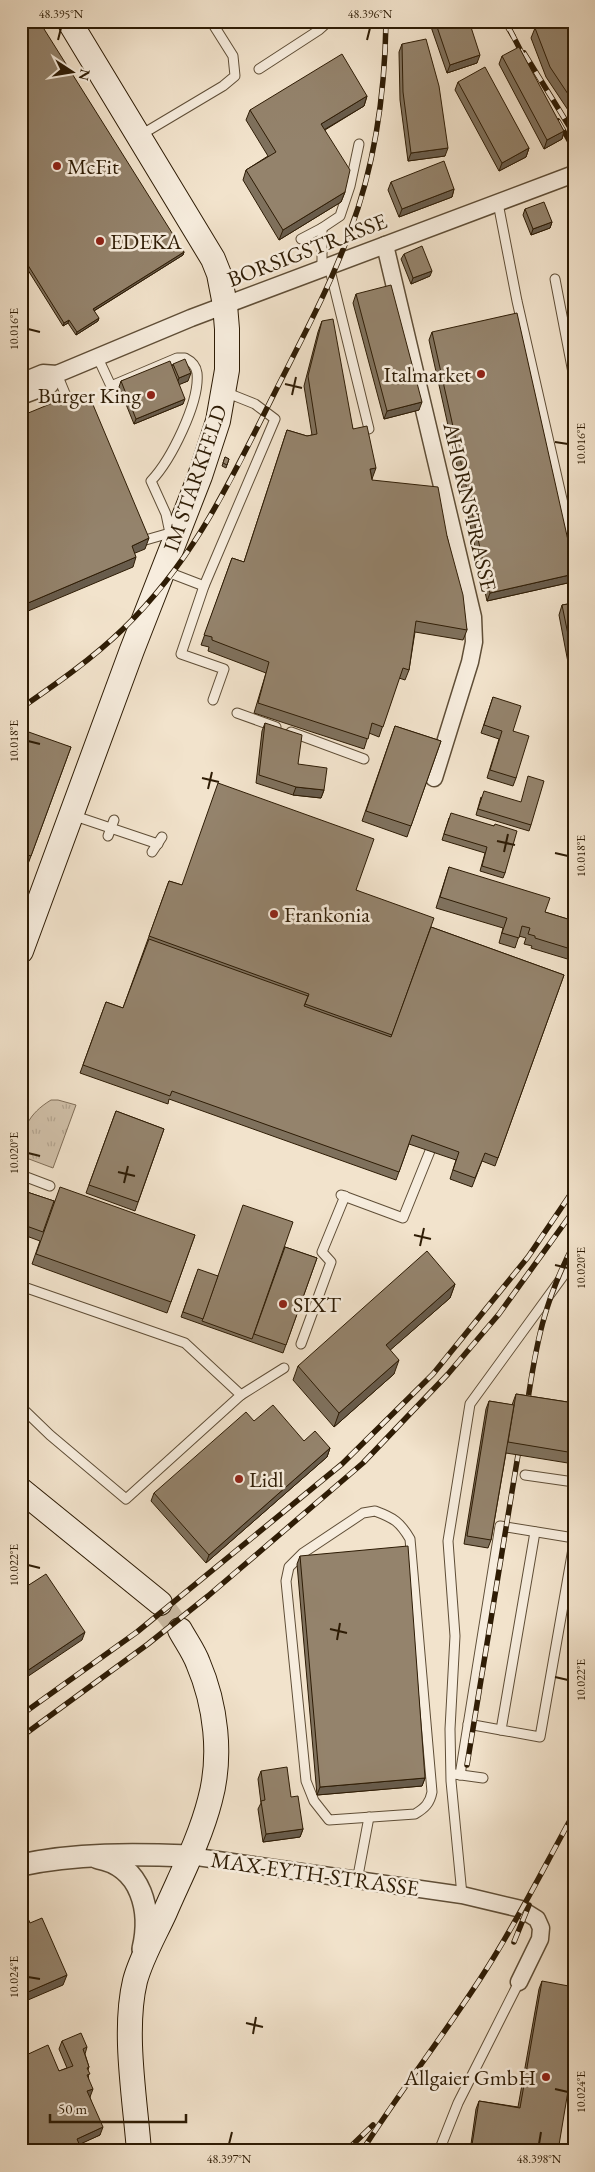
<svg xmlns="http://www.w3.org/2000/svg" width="595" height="2172" viewBox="0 0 595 2172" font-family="'EB Garamond',serif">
	<defs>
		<pattern id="grass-tufts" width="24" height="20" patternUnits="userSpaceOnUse" patternTransform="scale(1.25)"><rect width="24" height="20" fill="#d1c1aa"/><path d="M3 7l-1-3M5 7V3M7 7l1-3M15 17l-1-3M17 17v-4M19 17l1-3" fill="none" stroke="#b4a591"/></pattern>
	</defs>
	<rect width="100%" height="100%" fill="#f2e3cc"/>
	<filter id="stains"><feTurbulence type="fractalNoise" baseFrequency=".004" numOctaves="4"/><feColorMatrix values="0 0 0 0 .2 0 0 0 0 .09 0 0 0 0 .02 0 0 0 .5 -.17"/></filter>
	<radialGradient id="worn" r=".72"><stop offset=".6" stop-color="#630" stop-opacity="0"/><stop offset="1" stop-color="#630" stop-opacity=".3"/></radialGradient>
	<path fill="url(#grass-tufts)" stroke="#806e58" d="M51 1100H58L76 1105 53 1168 21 1156C21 1130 28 1114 51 1100Z"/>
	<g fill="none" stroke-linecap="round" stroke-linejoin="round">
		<polyline stroke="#cbbba4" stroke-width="24" stroke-dasharray="24 12" stroke-linecap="butt" points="160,1603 180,1630"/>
		<defs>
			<g id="service">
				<polyline points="259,69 319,30 329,21"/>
				<polyline points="139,136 223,86 235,76 233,56 211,21"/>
				<polyline points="498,203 517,301 574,552"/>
				<polyline points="322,228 340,216 350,186 359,144"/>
				<polyline points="301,239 322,228 322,269"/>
				<polyline points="329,266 369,429"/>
				<polyline points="555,279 574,378"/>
				<path d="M97 356 111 386 177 358H185C191 361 196 365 197 373 200 402 171 460 151 481L166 514 170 533 172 534"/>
				<polyline points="57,374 71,408"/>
				<polyline points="142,541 170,533"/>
				<polyline points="165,571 204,586"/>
				<polyline points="213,700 224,669 181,654 204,586 275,419 255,404 225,392"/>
				<polyline points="237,713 276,727"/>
				<polyline points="291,732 364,759"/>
				<polyline points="72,815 158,844"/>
				<polyline points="108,836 114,820"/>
				<polyline points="152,852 162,837"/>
				<polyline points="21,1175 50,1186"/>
				<polyline points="341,1195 403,1218 430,1151"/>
				<polyline points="21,1286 185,1343 241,1395 126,1499 50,1435 21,1407"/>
				<polyline points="301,1344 331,1262 322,1252 345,1196"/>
				<polyline points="241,1395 284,1368"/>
				<polyline points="525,1475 574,1482"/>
				<path d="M375 1511C394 1518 400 1522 410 1539L432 1792C430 1803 425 1808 415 1814L329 1820 314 1801 306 1781 286 1581 289 1567 303 1553 363 1513Z"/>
				<polyline points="535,1532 501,1730 540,1737 574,1543"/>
				<polyline points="468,1724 501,1730"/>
				<polyline points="454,1774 483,1778"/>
				<polyline points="460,1775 500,1526 574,1538"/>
				<polyline points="357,1881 369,1817"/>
				<polyline points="462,1895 451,1781 450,1729 455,1636 448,1541 470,1404 574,1261"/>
				<polyline points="439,2151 458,2103 519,1982"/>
			</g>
			<g id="minor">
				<polyline points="385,245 473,617 474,642 470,662 434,778"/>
				<polyline points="21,382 43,373 57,374 191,318 574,174"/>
				<polyline points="21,396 50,385 57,374"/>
				<polyline points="190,1856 462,1895 521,1909 537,1919 541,1928 540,1939 519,1982"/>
			</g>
			<g id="tertiary">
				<path d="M98 1858C142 1866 152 1911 143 1949"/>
				<path d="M21 1865C76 1853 134 1854 190 1856"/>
			</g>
			<g id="secondary">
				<polyline points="21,951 132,650 200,476 218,421 227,370 227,329 225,305 219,274 213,259 69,21"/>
				<polyline points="21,1490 160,1603"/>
				<path d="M139 2151C135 2099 123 2031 135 1981 141 1958 155 1934 165 1912 181 1875 200 1839 210 1800 222 1756 216 1705 198 1663 194 1652 186 1641 180 1630"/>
			</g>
		</defs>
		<use href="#service" stroke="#5f4e37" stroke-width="11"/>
		<use href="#minor" stroke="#5f4e37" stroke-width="19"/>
		<use href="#tertiary" stroke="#5f4e37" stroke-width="24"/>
		<use href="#secondary" stroke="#2e1c05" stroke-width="26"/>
		<use href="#service" stroke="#f7edde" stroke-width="9"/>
		<use href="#minor" stroke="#f7edde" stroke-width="16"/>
		<use href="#tertiary" stroke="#f7edde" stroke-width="21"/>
		<use href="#secondary" stroke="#f7edde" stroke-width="24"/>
		<defs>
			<g id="rail">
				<polyline points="504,21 513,36"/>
				<polyline points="510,30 525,59"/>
				<polyline points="524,53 574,134"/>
				<polyline points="558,121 574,149"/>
				<path d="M21 708C56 684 92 659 123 629 190 564 225 492 266 410 295 351 328 293 350 231 375 165 385 92 386 21"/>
				<path d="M527 1406C536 1344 544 1301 574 1244"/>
				<polyline points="21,1715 137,1632 342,1464 433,1374 528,1257 574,1189"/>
				<polyline points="21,1737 148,1644 208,1596 363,1463 448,1374 499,1314 574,1210"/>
				<polyline points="467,1765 518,1455"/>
				<polyline points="514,1942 529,1905"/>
				<polyline points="346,2151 373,2125"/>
				<path d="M362 2151C400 2091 444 2035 482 1976 516 1924 544 1867 574 1813"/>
			</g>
		</defs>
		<use href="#rail" stroke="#2e1c05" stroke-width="5.5"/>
		<use href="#rail" stroke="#f7edde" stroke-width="4" stroke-dasharray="11" stroke-linecap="butt"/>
	</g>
	<g fill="#7f715d" stroke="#2e1c05">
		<polygon points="21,21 184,252 183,255 94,311 98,321 76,335 68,323 63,326 21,259"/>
		<polygon points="431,21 469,21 477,63 447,73 430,24"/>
		<polygon points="574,21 574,119 546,77 531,38 535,28"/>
		<polygon points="402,44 445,156 408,161 400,100 399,52"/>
		<polygon points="502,56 564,131 562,139 544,149 499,64"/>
		<polygon points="458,82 529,148 526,157 499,171 455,90"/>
		<polygon points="367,96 364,106 325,130 345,192 341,202 279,240 243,180 246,170 268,156 246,120 250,110"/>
		<polygon points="391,182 454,189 452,197 399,217 388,190"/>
		<polygon points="525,209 552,222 550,228 531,235 523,215"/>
		<polygon points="404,254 430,276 411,284 401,259"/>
		<polygon points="356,294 419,410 384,419 353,303"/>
		<polygon points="322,321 353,429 372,480 447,536 467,630 463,640 415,632 409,670 405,680 399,678 379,737 369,733 364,749 254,713 266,673 208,651 209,647 201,645 232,558 244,562 287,430 307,436 312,435 304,386 318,332"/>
		<polygon points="432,332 574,567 574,578 572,582 487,601 429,340"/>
		<polygon points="173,364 188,381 179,384 183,404 134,424 119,387 121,381 172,366"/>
		<polygon points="225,457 229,459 226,468 222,466"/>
		<polygon points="574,603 574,694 559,615 562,605"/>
		<polygon points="493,697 513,731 516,778 513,786 487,778 499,739 481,733"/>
		<polygon points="265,723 298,764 324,790 321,798 293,795 256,783 262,731"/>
		<polygon points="395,726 441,741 407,837 362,821"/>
		<polygon points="21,735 71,747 28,864 21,862"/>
		<polygon points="481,797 531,825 529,831 476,815"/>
		<polygon points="449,818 494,826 505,873 503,878 480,871 485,853 442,840"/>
		<polygon points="449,867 545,912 574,921 574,961 531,948 532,946 524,944 526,938 519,936 515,948 499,943 503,928 436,908"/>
		<polygon points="169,881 182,885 356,890 431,927 564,975 495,1166 482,1161 472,1187 450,1179 456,1160 409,1144 396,1180 169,1099 168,1104 80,1073 106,1002 123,1008"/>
		<polygon points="116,1111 164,1129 135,1211 86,1193"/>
		<polygon points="21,1190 54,1201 195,1235 167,1313 32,1264 40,1241 21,1234"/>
		<polygon points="285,1247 317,1258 283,1353 181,1317 196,1275 218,1276"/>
		<polygon points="455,1284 450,1298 390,1350 394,1374 334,1427 293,1380 298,1366"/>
		<polygon points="516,1394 574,1403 574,1464 506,1453 491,1540 488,1548 464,1544 486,1409 489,1401 512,1405"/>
		<polygon points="254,1421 304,1441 330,1448 327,1457 206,1563 151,1501 154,1493"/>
		<polygon points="300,1556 425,1778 422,1786 317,1795 297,1564"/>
		<polygon points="261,1771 291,1797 303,1829 300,1837 263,1842 258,1809 261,1803 258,1779"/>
		<polygon points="542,1981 558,2151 470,2151 476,2109 479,2101 518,2107 539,1989"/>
		<polygon points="62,2041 87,2047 85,2054 89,2067 88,2070 90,2097 100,2135 79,2144 24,2056 59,2071 67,2068 59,2049"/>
	</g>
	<g fill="#685c4c" stroke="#2e1c05">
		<polygon points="480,55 477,63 447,73 450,65"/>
		<polygon points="367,96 364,106 317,134 321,124"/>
		<polygon points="564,131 562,139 544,149 547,140"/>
		<polygon points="448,148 445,156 408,161 411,153"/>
		<polygon points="529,148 526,157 499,171 502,163"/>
		<polygon points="454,189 452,197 399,217 402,209"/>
		<polygon points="345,192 341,202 279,240 283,230"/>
		<polygon points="552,222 550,228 531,235 533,229"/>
		<polygon points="184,252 183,255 92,312 93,309"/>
		<polygon points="432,271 430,276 411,284 413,278"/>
		<polygon points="99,318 98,321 76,335 77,332"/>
		<polygon points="69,320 68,323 63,326 64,323"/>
		<polygon points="191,373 188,381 176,386 179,378"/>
		<polygon points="185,399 183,404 134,424 136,419"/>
		<polygon points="422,402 419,410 384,419 387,411"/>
		<polygon points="376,468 372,479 370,469"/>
		<polygon points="149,538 145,549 128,556 132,546"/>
		<polygon points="136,557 133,567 21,614 21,606"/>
		<polygon points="574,574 574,578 572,582 487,601 490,593"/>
		<polygon points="296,787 324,790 321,798 293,795"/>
		<polygon points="455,1284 450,1298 380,1359 386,1345"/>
		<polygon points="399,1360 394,1374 334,1427 339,1413"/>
		<polygon points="330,1448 327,1457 206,1563 209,1555"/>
		<polygon points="85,1632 82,1640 21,1681 21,1675"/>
		<polygon points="425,1778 422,1786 317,1795 320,1787"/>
		<polygon points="303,1829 300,1837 263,1842 266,1834"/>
		<polygon points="67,1975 63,1985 21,2003 21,1995"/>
		<polygon points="93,2089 90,2097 84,2099 87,2091"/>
		<polygon points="103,2127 100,2135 74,2147 77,2139"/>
	</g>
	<g fill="#94836c" stroke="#2e1c05">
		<polygon points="21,21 39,21 184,252 93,309 99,318 77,332 69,320 64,323 21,254"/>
		<polygon points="435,21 469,21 480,55 450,65"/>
		<polygon points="553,21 574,21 574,103 550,67 535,28"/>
		<polygon points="426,39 439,86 448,148 411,153 403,92 402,44"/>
		<polygon points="519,47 564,131 547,140 502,56"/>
		<polygon points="342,54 367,96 321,124 350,170 345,192 283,230 246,170 276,152 250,110"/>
		<polygon points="485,67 529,148 502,163 458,82"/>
		<polygon points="444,161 454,189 402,209 391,182"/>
		<polygon points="544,202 552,222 533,229 525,209"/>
		<polygon points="422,246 432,271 413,278 404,254"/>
		<polygon points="391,285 422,402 387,411 356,294"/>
		<polygon points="517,313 574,567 574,574 490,593 432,332"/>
		<polygon points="333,319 353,429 367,426 376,468 370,469 372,480 438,487 447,536 463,595 467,630 416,621 409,670 403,668 383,727 372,723 368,739 258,703 269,662 212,640 212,637 204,635 232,558 244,562 287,430 307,436 317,434 308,376 322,321"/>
		<polygon points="185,359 191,373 179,378 173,364"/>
		<polygon points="170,361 185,399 136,419 121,381"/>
		<polygon points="67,397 72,408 91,400 149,538 132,546 136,557 21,606 21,416"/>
		<polygon points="225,457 229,459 227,465 223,463"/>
		<polygon points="574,603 574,664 562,605"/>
		<polygon points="493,697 521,706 513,731 529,736 516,778 490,770 502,731 484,725"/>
		<polygon points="265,723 302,735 298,764 327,768 324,790 296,787 259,775"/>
		<polygon points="395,726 441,741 411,826 366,811"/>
		<polygon points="23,730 71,747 31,856 21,853 21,735"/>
		<polygon points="528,776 544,781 531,825 478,809 484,791 521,802"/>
		<polygon points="218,783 374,839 356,890 434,918 392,1035 305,1004 309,994 149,936 169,881 182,885"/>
		<polygon points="451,813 494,826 495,824 517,831 505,873 482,866 487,847 444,834"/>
		<polygon points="449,867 550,898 545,912 574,921 574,950 535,938 535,936 528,934 530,928 522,926 519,938 502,933 507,918 440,897"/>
		<polygon points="431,927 564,975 498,1158 485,1153 475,1178 453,1170 459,1152 412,1135 399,1172 172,1091 170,1096 83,1065 106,1002 123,1008 149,939 308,996 304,1006 391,1037"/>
		<polygon points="116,1111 164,1129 138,1202 89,1185"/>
		<polygon points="60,1187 195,1235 171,1302 36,1254"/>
		<polygon points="21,1190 54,1201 43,1232 21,1224"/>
		<polygon points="243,1205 293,1222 252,1339 202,1321"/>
		<polygon points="285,1247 317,1258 286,1345 254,1334"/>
		<polygon points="427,1251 455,1284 386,1345 399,1360 339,1413 298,1366"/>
		<polygon points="198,1269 218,1276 203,1319 183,1312"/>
		<polygon points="516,1394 574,1403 574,1453 508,1442"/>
		<polygon points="489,1401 514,1405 491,1540 467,1536"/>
		<polygon points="273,1405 304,1441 315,1431 330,1448 209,1555 154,1493 246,1412 254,1421"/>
		<polygon points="408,1546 425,1778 320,1787 300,1556"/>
		<polygon points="46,1574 85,1632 21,1675 21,1590"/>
		<polygon points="287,1767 291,1797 298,1796 303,1829 266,1834 261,1801 265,1800 261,1771"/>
		<polygon points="27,1916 30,1923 42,1918 67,1975 21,1995 21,1919"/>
		<polygon points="542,1981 574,1987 574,2055 558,2151 471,2151 479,2101 520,2108"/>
		<polygon points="81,2033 87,2047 83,2049 89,2067 87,2068 90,2074 87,2075 93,2089 87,2091 103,2127 77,2139 82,2151 21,2151 21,2049 24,2056 48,2045 59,2071 73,2066 62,2041"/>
	</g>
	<path fill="none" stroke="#2e1c05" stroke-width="2" d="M58 40 61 28M367 40 370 28M28 329 40 332M285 384 302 388M292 395 296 377M555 442 568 444M28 741 40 744M202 778 219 782M208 789 212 772M497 841 515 845M504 852 508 834M555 853 568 856M28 1153 40 1156M118 1172 135 1176M124 1183 128 1166M414 1235 431 1239M420 1246 424 1228M555 1265 568 1268M28 1565 40 1568M330 1629 347 1633M337 1640 340 1623M555 1677 568 1680M28 1977 40 1979M246 2023 263 2027M253 2034 256 2017M555 2089 568 2092M229 2144 232 2132M539 2144 541 2132"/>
	<g fill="#8f2418" stroke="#f7edde" stroke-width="2">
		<circle cx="57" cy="166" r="5"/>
		<circle cx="100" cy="241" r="5"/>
		<circle cx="481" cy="374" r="5"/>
		<circle cx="151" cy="395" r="5"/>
		<circle cx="274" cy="914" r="5"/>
		<circle cx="283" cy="1304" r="5"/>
		<circle cx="239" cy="1479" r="5"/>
		<circle cx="546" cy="2077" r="5"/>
	</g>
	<g text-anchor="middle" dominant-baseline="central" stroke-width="5" stroke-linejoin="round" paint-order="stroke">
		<g font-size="22" fill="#2e1c05" stroke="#f7edde" text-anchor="start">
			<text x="67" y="166">McFit</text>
			<text x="110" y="241">EDEKA</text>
			<text x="471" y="374" text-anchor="end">Italmarket</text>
			<text x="141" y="395" text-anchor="end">Burger King</text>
			<text x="284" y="914">Frankonia</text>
			<text x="293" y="1304">SIXT</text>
			<text x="249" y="1479">Lidl</text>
			<text x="536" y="2077" text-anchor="end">Allgaier GmbH</text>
		</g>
		<g font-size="22" fill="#2e1c05" stroke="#f7edde">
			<text transform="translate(307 250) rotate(-21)">BORSIGSTRASSE</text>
			<text transform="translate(195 478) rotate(-71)">IM STARKFELD</text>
			<text transform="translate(470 507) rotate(77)">AHORNSTRASSE</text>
			<text transform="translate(315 1874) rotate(8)">MAX-EYTH-STRASSE</text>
		</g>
	</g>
	<rect width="595" height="2172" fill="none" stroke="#f2e3cc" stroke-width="55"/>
	<g transform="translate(72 72) rotate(102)" stroke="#f7edde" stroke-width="4" paint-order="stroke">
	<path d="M0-4L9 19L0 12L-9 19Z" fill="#2e1c05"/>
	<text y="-8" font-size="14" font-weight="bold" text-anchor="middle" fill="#2e1c05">N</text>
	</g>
	<path d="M50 2114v8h136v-8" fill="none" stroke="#2e1c05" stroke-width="2.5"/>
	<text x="58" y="2114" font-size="15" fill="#2e1c05" stroke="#f7edde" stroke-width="4" paint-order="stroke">50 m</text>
	<rect x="28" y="28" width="540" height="2116" fill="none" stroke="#2e1c05" stroke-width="2"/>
	<g font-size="12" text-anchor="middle" fill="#2e1c05">
		<text x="61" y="18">48.395°N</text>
		<text x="370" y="18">48.396°N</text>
		<text transform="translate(14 329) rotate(-90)" y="4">10.016°E</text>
		<text transform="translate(581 444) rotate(-90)" y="4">10.016°E</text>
		<text transform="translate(14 741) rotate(-90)" y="4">10.018°E</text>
		<text transform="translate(581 856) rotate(-90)" y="4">10.018°E</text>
		<text transform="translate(14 1153) rotate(-90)" y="4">10.020°E</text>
		<text transform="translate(581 1268) rotate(-90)" y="4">10.020°E</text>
		<text transform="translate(14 1565) rotate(-90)" y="4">10.022°E</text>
		<text transform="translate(581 1680) rotate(-90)" y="4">10.022°E</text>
		<text transform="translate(14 1977) rotate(-90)" y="4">10.024°E</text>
		<text transform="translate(581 2092) rotate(-90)" y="4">10.024°E</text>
		<text x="229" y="2163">48.397°N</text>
		<text x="539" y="2163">48.398°N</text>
	</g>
	<rect width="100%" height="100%" filter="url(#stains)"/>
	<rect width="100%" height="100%" fill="url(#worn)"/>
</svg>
